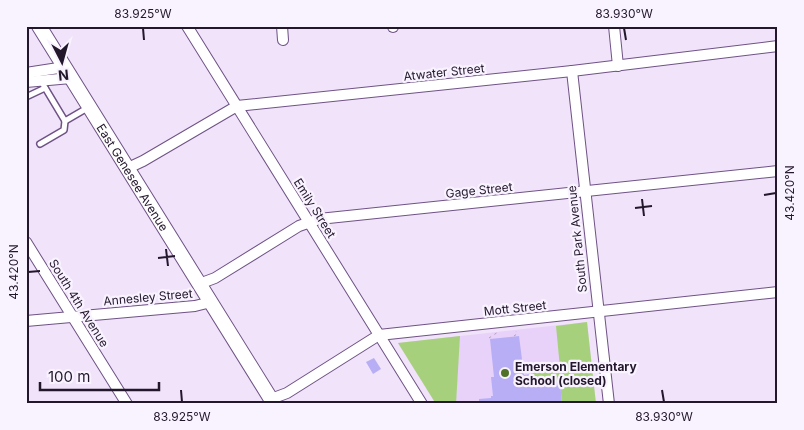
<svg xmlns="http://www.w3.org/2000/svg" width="804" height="430" viewBox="0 0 804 430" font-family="Inter,sans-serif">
	<rect width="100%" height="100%" fill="#f0e3fa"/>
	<polygon fill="#e8d2f9" points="587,322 596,404 436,404 398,343"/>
	<g fill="#a7d07c">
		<polygon points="587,322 596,404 562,404 560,381 532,384 531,371 560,368 556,326"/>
		<polygon points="460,336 456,404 436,404 398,343"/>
	</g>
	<g fill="#b7aef5">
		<polygon points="519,336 524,375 531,374 532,384 560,381 562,404 479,404 479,399 491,398 491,396 493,396 491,377 494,377 490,339"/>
		<polygon points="374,358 381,369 373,374 366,362"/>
	</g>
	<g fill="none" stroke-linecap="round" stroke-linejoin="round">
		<defs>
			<g id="service">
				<polyline points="41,81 65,121 89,107"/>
				<polyline points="26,97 45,88"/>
				<polyline points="40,144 64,130 65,121"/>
			</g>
			<g id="minor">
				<polyline points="187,26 422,404"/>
				<polyline points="282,26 283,40"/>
				<polyline points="393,26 393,27"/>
				<polyline points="614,26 618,66"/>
				<polyline points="572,71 609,404"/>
				<polyline points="26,73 65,67"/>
				<polyline points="26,82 71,78"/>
				<polyline points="128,168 143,161 237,106 572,71 778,46"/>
				<polyline points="26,242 127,404"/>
				<polyline points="199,284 215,278 299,226 319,219 778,171"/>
				<polyline points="26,321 195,306 211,302"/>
				<polyline points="271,399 287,393 379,335 778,292"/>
			</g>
			<g id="secondary">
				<path id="s1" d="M39 26 274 404"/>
			</g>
		</defs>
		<use href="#service" stroke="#6f5285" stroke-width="8"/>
		<use href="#minor" stroke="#6f5285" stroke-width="12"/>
		<use href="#secondary" stroke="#6f5285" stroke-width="16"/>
		<g stroke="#afa2b9" stroke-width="1" stroke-dasharray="2.5 4" stroke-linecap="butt">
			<polyline points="514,336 517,334 516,331"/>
			<polyline points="489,338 498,332"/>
			<polyline points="532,371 532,383"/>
			<polyline points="458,402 458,404"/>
		</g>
		<use href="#service" stroke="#fff" stroke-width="5"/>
		<use href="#minor" stroke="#fff" stroke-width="10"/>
		<use href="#secondary" stroke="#fff" stroke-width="14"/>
	</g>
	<path fill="none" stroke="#23172c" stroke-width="2" d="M143 28 144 40M624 28 626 40M764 195 776 193M642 199 644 216M635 208 652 206M166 249 168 266M158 258 175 256M28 272 40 271M181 390 182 402M662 390 664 402"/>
	<circle fill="#517128" stroke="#f9f3ff" stroke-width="2" cx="505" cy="373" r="5"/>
	<g text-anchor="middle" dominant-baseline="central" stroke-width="4.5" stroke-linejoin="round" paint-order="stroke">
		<g font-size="12" fill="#23172c" stroke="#f9f3ff">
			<text transform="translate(444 72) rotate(-6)">Atwater Street</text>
			<text stroke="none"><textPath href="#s1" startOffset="178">East Genesee Avenue</textPath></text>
			<text transform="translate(479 190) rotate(-6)">Gage Street</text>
			<text transform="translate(315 208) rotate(58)">Emily Street</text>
			<text transform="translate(577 239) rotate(-96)">South Park Avenue</text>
			<text transform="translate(148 297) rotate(-5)">Annesley Street</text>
			<text transform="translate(79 303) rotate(58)">South 4th Avenue</text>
			<text transform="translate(515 308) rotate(-6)">Mott Street</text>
		</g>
		<g font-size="12" font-weight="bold" fill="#23172c" stroke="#f9f3ff" text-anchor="start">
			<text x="515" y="366">Emerson Elementary<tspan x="515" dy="14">School (closed)</tspan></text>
		</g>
	</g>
	<rect width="804" height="430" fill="none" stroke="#f9f3ff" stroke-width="55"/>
	<g transform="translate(62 62) rotate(174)" stroke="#f9f3ff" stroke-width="4" paint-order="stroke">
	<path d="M0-4L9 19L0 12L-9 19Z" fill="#23172c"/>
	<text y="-8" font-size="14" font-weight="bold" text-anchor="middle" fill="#23172c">N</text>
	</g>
	<path d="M40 382v8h119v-8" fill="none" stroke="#23172c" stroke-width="2.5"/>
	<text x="48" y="382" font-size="15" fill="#23172c" stroke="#f9f3ff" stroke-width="4" paint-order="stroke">100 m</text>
	<rect x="28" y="28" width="748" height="374" fill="none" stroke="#23172c" stroke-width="2"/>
	<g font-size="12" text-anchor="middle" fill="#23172c">
		<text x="143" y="18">83.925°W</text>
		<text x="624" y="18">83.930°W</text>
		<text transform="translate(790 193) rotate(-90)" y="4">43.420°N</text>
		<text transform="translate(14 272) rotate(-90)" y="4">43.420°N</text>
		<text x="182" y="421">83.925°W</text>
		<text x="664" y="421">83.930°W</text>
	</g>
</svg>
